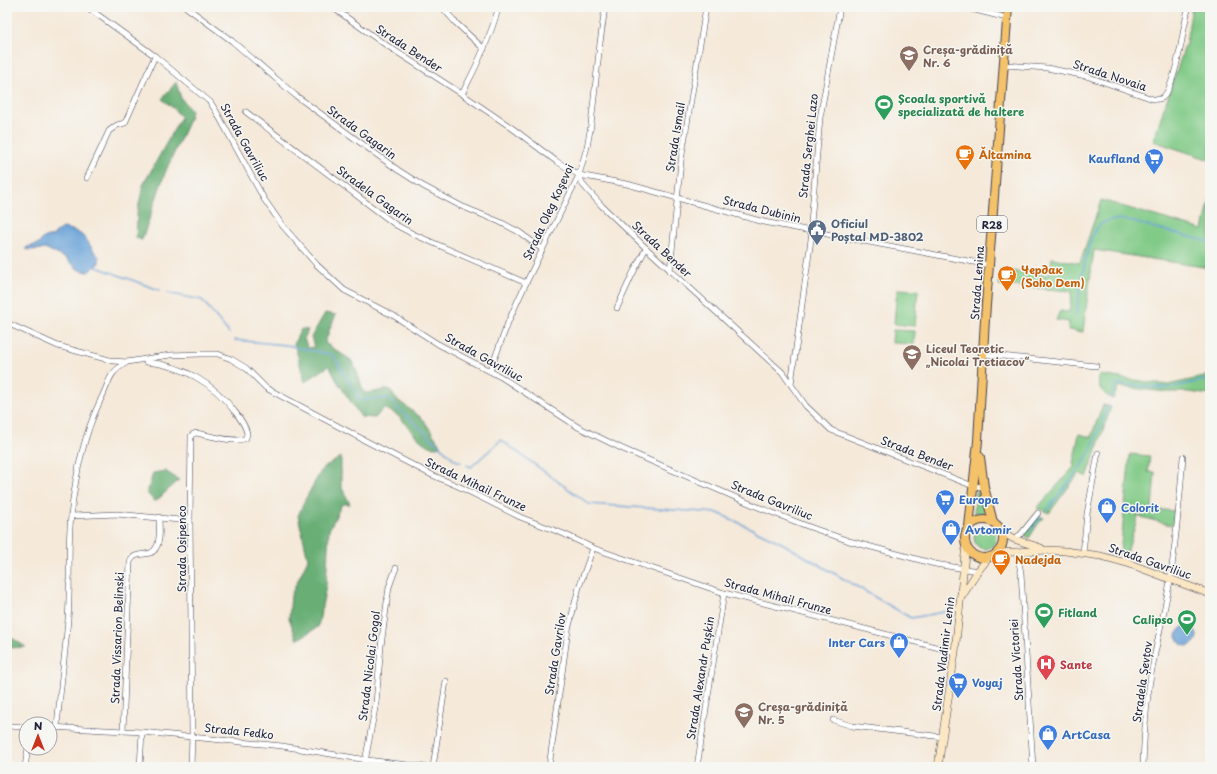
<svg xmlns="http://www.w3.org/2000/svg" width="1217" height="774" viewBox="0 0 1217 774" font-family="'Playpen Sans',sans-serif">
	<rect width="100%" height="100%" fill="#f6f6f2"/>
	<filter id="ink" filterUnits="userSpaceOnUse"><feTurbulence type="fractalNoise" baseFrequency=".025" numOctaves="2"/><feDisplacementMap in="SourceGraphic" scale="8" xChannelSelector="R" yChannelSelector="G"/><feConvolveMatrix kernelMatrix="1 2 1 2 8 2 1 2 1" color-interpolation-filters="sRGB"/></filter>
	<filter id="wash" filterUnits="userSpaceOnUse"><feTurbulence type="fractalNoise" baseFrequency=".012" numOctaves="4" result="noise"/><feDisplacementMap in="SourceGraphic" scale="16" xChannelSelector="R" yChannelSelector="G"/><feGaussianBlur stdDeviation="0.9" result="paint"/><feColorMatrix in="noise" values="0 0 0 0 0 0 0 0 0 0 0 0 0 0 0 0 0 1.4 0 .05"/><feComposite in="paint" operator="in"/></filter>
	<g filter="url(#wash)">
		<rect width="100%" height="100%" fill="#f5e9d9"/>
		<g fill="#81ca87" stroke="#527661">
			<polygon points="1192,7 1210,7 1210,160 1153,141 1186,43"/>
			<polygon points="1210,199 1210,268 1094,250 1083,332 1068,330 1069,322 1056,320 1060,311 1069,312 1072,291 999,285 1000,270 1049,275 1052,258 1080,263 1101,200 1203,230"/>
			<polygon points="897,289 918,290 915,326 894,324"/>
			<polygon points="893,330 915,331 914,344 892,343"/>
			<path d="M1210 373V395L1189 392H1168L1121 387 1118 388 1113 399C1104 395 1095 386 1100 375L1168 385 1204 377Z"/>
			<polygon points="1103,405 1111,407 1087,477 1079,473 1049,513 1037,508 1074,467 1074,463 1073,463 1079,434 1091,437"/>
			<polygon points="1130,454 1150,456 1148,472 1155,472 1152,509 1176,511 1175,523 1170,525 1138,516 1126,556 1120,554"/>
			<polygon points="976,492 979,492 986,512 974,513"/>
			<polygon points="1039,516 1044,518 1038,524 1029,538 1025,535 1026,531"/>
			<circle cx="985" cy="538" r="11"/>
		</g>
		<g fill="#68ae74" stroke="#456858">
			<polygon points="176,82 181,98 191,111 188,122 165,173 142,240 136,238 137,214 143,185 181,117 173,108 162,99"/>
			<path d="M325 313 336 315 330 328 325 343 351 360 356 369 364 393 374 392 390 389 395 398 423 419 441 446C423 452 411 428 400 418 396 413 389 411 384 408L375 418 361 417 337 381 329 366 305 382 294 343 301 329 308 330 304 339 308 348 314 347 311 337Z"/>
			<polygon points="341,457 341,486 350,504 342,504 329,530 326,586 318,627 297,640 289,618 291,595 308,559 298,516 305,500 322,469"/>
			<polygon points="165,471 179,480 155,502 147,493 153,473"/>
			<polygon points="7,637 12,638 26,647 7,648"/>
		</g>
		<g fill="#68a1d7" stroke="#456289">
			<path d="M62 228C87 231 85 242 99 257V263L88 272 79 270 65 258 47 249 28 250 25 249 27 247 39 244 43 238 54 236 55 233Z"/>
			<circle cx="1187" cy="636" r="10"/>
		</g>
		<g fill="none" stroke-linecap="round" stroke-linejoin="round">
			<g stroke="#68a1d7" stroke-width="1.5">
				<polyline points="94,266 159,290"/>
				<polyline points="167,293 202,300 229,333"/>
				<path d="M1076 315C1079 296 1086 241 1097 228 1104 219 1115 219 1125 220L1210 242"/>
				<polyline points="235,340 286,345 333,355 360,400 387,398 455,460 461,462"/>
				<polyline points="1111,397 1116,384 1169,388 1210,379"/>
				<polyline points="467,465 471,467 501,440 589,504 718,513 780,542 911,618 949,611"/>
				<polyline points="1047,510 1085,461 1093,445 1108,405"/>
				<polyline points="1029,532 1041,517"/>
			</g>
		</g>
	</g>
	<g filter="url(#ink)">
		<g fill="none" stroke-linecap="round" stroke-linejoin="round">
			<defs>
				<g id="street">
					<polyline points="87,7 155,56 210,102 216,111 264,199 282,225 317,265 344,290 394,316 438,344 501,377 578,427 623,449 758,507 807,526 849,541 935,564 978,571"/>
					<polyline points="186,7 232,41 295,95 398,170 423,186 461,206 500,222 519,232 542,249"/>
					<polyline points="332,7 380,41 462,94 512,128 556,161 579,175 583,185 602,206 646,248 782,372 806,406 831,430 973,486 984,487"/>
					<polyline points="442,7 456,23 484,49"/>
					<polyline points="963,7 1007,18"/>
					<path d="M1004 65 1047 68 1086 76 1153 99C1157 99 1159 100 1162 98 1173 91 1182 41 1184 28 1186 21 1186 14 1189 7"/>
					<path d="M462 94C477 66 490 37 499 7"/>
					<polyline points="246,112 396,225 413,234 526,283"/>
					<polyline points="579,175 627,184 764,222 989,265"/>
					<polyline points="87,178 109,131 117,125 125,123 155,56"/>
					<polyline points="670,271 681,161 706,7"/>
					<polyline points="617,308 632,275 646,248"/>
					<polyline points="7,323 58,346 113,361 127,362 170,355 201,354 218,354 231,359 246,368 266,388 366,441 432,475 460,487 520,517 564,534 593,548 724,593 955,652"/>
					<polyline points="983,354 1096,366"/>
					<path d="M146 362C182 365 214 383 235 412 240 418 245 425 247 433L246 438C236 444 208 435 196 433L193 434 191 436 190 521 192 736 191 767"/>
					<polyline points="490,371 509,320 526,283 579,175 587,147 591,125 600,43 605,7"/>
					<polyline points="791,384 812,232 811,223 820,118 840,7"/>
					<polyline points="71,516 117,514 190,521"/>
					<polyline points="1014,539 1021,534 1038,513"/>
					<polyline points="1017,552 1021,573 1033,767"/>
					<polyline points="1083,553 1087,514 1098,453"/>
					<polyline points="833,720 852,726 943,737"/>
					<polyline points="7,726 26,727"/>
					<polyline points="50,727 142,732 282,746 367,760 424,767"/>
					<path d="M57 727C60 691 65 655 68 619 71 584 67 550 71 516 75 477 84 434 101 399 110 382 107 374 126 363"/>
					<path d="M123 731 130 562C135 549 150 559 156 548 161 540 159 527 159 517"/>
					<polyline points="25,767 28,748"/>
					<polyline points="140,767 142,732"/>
					<polyline points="364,767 376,703 381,646 389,587 396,568"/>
					<polyline points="433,767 446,681"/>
					<polyline points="549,767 568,630 579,587 593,548"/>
					<polyline points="697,767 724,593"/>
					<path d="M1143 767C1144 733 1146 698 1153 664 1158 636 1165 609 1170 581 1176 539 1180 498 1183 457"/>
				</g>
				<g id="secondary">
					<polyline points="1002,532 1014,539 1041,548"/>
					<polyline points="997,553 1047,550 1065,551 1101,556 1130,564 1210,594"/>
					<polyline points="962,596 978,571 989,557"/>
					<polyline points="938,767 955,652 966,544"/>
				</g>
				<g id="primary">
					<polyline points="980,457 984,487 993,522"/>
					<circle cx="984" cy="539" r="19"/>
					<polyline points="969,527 978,441 985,319 1008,7"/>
				</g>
			</defs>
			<use href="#street" stroke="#424053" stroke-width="6"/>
			<use href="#secondary" stroke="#424053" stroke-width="8"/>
			<use href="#primary" stroke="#424053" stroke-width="10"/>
			<use href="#street" stroke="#fff" stroke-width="5"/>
			<use href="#secondary" stroke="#fbe7c3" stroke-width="7"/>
			<use href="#primary" stroke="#f4c26a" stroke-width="8"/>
		</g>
	</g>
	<defs>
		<symbol id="school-pin" viewBox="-11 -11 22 30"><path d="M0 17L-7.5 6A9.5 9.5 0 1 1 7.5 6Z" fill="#8d6e63" stroke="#f6f6f2"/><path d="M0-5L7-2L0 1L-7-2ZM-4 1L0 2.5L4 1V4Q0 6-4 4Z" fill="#fff"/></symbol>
		<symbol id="stadium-pin" viewBox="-11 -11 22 30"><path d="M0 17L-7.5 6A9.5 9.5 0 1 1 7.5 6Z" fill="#2e9e5b" stroke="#f6f6f2"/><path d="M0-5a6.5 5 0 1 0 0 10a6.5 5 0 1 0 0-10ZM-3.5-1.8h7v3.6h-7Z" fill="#fff"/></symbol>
		<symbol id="cafe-pin" viewBox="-11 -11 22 30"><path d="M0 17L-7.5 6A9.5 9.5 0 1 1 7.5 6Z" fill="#e8710a" stroke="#f6f6f2"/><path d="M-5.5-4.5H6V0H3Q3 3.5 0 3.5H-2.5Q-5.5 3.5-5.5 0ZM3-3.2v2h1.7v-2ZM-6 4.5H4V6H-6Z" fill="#fff"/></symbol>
		<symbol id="supermarket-pin" viewBox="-11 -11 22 30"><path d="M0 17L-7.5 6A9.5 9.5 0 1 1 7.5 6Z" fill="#3f7fe0" stroke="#f6f6f2"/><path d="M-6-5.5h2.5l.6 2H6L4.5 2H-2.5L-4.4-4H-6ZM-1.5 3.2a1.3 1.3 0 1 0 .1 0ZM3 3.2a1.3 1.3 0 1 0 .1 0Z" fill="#fff"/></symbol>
		<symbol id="civic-pin" viewBox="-11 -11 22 30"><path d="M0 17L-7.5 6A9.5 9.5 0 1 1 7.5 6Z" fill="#5c6f8a" stroke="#f6f6f2"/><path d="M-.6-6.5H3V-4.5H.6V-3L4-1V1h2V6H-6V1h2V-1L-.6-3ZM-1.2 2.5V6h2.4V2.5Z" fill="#fff"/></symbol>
		<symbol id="shop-pin" viewBox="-11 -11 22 30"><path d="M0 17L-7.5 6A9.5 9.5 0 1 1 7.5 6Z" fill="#3f7fe0" stroke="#f6f6f2"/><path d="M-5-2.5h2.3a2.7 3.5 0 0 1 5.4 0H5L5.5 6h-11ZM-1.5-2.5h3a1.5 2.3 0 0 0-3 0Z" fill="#fff"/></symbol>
		<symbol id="hospital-pin" viewBox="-11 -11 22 30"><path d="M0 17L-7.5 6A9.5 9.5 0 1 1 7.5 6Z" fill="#e0444e" stroke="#f6f6f2"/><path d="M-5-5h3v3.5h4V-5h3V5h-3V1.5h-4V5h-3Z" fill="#fff"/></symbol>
	</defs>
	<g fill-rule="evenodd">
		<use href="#school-pin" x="898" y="44" width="22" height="30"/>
		<use href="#stadium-pin" x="873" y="93" width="22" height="30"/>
		<use href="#cafe-pin" x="954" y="143" width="22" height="30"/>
		<use href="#supermarket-pin" x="1143" y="147" width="22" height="30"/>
		<use href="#civic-pin" x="806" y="218" width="22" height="30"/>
		<use href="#cafe-pin" x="996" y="264" width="22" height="30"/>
		<use href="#school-pin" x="901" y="343" width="22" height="30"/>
		<use href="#supermarket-pin" x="934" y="488" width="22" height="30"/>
		<use href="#shop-pin" x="1096" y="496" width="22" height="30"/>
		<use href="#shop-pin" x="940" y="518" width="22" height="30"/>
		<use href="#cafe-pin" x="990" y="548" width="22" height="30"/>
		<use href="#stadium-pin" x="1033" y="601" width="22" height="30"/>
		<use href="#stadium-pin" x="1176" y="608" width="22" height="30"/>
		<use href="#shop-pin" x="888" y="631" width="22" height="30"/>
		<use href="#hospital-pin" x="1035" y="653" width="22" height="30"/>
		<use href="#supermarket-pin" x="947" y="671" width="22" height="30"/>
		<use href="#school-pin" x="733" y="701" width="22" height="30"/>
		<use href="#shop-pin" x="1037" y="723" width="22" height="30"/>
	</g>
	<g text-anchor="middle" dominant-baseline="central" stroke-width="3" stroke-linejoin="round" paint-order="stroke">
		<rect fill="#f6f6f2" stroke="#626272" stroke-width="1" x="977" y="216" width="30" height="16" rx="3"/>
		<g font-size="10" font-weight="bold" fill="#22223b">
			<text x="992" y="224">R28</text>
		</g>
		<g font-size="11" fill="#22223b" stroke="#f6f6f2">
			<text transform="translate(409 48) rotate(33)">Strada Bender</text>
			<text transform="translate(1110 75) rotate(18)">Strada Novaia</text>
			<text transform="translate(362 132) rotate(36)">Strada Gagarin</text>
			<text transform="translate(675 137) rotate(-81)">Strada Ismail</text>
			<text transform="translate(245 142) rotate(61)">Strada Gavriliuc</text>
			<text transform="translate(808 146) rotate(-84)">Strada Serghei Lazo</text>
			<text transform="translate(375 195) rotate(36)">Stradela Gagarin</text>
			<text transform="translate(762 209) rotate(14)">Strada Dubinin</text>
			<text transform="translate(548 212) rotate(-65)">Strada Oleg Koşevoi</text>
			<text transform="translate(662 249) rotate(43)">Strada Bender</text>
			<text transform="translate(977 283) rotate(-86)">Strada Lenina</text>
			<text transform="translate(484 357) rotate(29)">Strada Gavriliuc</text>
			<text transform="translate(917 453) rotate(21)">Strada Bender</text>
			<text transform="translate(476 484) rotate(25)">Strada Mihail Frunze</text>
			<text transform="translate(772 500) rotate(22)">Strada Gavriliuc</text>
			<text transform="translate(181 549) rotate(-90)">Strada Osipenco</text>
			<text transform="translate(1150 561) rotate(19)">Strada Gavriliuc</text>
			<text transform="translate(778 596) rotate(15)">Strada Mihail Frunze</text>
			<text transform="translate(117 638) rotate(-88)">Strada Vissarion Belinski</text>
			<text transform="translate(555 654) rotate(-81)">Strada Gavrilov</text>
			<text transform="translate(943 654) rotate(-83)">Strada Vladimir Lenin</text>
			<text transform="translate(1016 660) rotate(-94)">Strada Victoriei</text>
			<text transform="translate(369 666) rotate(-83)">Strada Nicolai Gogol</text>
			<text transform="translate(700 678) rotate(-81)">Strada Alexandr Pușkin</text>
			<text transform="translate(1142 682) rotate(-82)">Stradela Șevțov</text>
			<text transform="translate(239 731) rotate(6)">Strada Fedko</text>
		</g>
		<g font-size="11" font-weight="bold" fill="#785e54" stroke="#f6f6f2" text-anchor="start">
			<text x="923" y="49">Creșa-grădiniță<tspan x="923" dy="13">Nr. 6</tspan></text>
			<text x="926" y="348">Liceul Teoretic<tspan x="926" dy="13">„Nicolai Tretiacov“</tspan></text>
			<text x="758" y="706">Creșa-grădiniță<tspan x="758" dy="13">Nr. 5</tspan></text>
		</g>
		<g font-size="11" font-weight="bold" fill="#27864d" stroke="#f6f6f2" text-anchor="start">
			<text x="898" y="98">Școala sportivă<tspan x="898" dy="13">specializată de haltere</tspan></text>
			<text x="1058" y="612">Fitland</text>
			<text x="1173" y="619" text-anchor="end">Calipso</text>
		</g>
		<g font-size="11" font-weight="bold" fill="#c56008" stroke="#f6f6f2" text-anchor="start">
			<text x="979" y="154">Ăltamina</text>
			<text x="1021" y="269">Чердак<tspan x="1021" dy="13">(Soho Dem)</tspan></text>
			<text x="1015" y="559">Nadejda</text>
		</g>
		<g font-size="11" font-weight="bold" fill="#366cbe" stroke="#f6f6f2" text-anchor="start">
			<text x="1140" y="158" text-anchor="end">Kaufland</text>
			<text x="959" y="499">Europa</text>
			<text x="1121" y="507">Colorit</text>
			<text x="965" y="529">Avtomir</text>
			<text x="885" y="642" text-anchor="end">Inter Cars</text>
			<text x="972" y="682">Voyaj</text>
			<text x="1062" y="734">ArtCasa</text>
		</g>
		<g font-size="11" font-weight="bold" fill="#4e5e75" stroke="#f6f6f2" text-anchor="start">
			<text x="831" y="223">Oficiul<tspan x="831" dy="13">Poștal MD-3802</tspan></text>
		</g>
		<g font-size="11" font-weight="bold" fill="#be3a42" stroke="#f6f6f2" text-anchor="start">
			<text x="1060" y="664">Sante</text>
		</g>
	</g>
	<rect width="1217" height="774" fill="none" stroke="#f6f6f2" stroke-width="24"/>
	<g transform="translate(38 736)"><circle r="19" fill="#f6f6f2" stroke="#a1a1a9"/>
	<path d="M0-3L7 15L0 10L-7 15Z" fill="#c8321e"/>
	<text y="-6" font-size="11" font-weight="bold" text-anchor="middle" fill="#22223b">N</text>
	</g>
</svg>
